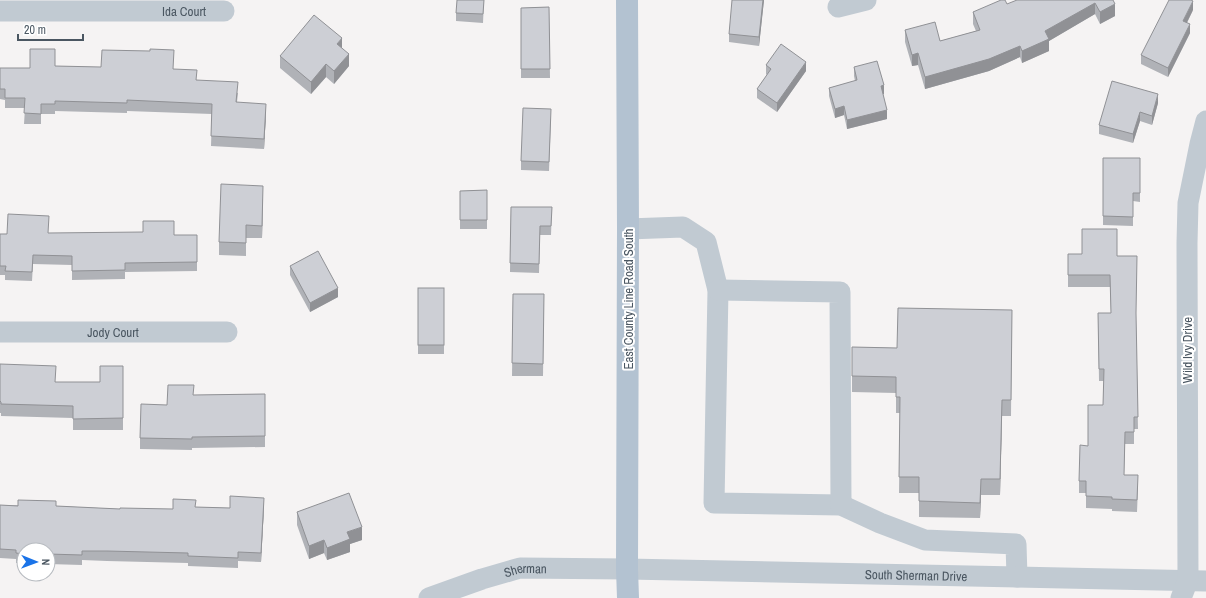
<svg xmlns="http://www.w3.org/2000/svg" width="1206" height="598" viewBox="0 0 1206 598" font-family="'Archivo Narrow',sans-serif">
	<rect width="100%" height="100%" fill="#f5f3f3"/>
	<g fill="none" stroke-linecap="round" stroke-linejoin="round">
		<g stroke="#c1cad2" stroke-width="21">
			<polyline points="838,7 866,0"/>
			<path id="s1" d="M0 11H224"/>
			<polyline points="628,229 683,227 706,242 718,290 714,503 841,505 880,523 925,540 1016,544 1017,577"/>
			<polyline points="718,290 840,292 841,505"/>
			<path id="s2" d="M0 332H227"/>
			<path id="s3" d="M429 598 482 579 520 568 627 569 1206 581"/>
			<polyline points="1181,598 1188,580 1187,243 1188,203 1200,144 1206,121"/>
		</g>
		<polyline stroke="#b3c2d1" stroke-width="22" points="627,0 628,229 627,569 628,598"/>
	</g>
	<g fill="#b0b2b7">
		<polygon points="484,0 483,23 456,21 456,13"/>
		<polygon points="764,0 759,46 729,42 729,34"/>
		<polygon points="1113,0 1115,16 1100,24 1095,14 1049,41 1049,51 1022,63 1020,57 989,71 925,89 918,65 912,66 905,42 905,30 940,41 976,31 973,24 973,12 1007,4"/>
		<polygon points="549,7 550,78 521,78 521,8"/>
		<polygon points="1193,10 1187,23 1190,33 1168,77 1141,64 1141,55"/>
		<polygon points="342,48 349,66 334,84 326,77 311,94 280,68 280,56"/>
		<polygon points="766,65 806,71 777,112 757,98 757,89 767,75 766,74"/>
		<polygon points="55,66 173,69 197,80 238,93 237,102 266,114 264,149 211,146 212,114 127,111 127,113 55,111 55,114 41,114 41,124 24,124 25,108 5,108 5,100 0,99 0,68 30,68"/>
		<polygon points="854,67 884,94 883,94 887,119 847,129 844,115 835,118 829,96 829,88 855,81 854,76"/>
		<polygon points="1158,103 1152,125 1140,121 1133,143 1099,134 1099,125"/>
		<polygon points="551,118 549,171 521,170 521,161"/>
		<polygon points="1103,158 1140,158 1140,202 1133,201 1133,226 1103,225"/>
		<polygon points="487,190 487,229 460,229 460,191"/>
		<polygon points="263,199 262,238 246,238 246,256 219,255 219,242"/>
		<polygon points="511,207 552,207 551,235 540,235 539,273 510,272"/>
		<polygon points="49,233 174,235 197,235 197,271 125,272 125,279 72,280 72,265 33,264 32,281 5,280 5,275 0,275 0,234"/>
		<polygon points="1068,254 1117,256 1136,319 1138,429 1134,429 1134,444 1125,444 1124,475 1138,487 1137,512 1112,511 1112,509 1086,508 1086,493 1079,493 1079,481 1088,446 1103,405 1104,381 1099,381 1098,313 1111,313 1110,287 1068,287"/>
		<polygon points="290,266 338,297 310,312 290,275"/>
		<rect x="418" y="288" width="26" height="66"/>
		<polygon points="513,294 544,294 543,376 512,376"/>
		<polygon points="1012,310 1011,416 1002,416 1000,495 981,495 980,518 919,517 919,493 899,493 900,413 896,413 896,393 852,392 852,347 897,348"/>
		<polygon points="0,364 56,382 100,382 123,366 123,430 73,430 73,418 1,416 1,413 0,413"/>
		<polygon points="265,394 265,447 192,448 192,450 140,449 140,438 167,405 194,395"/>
		<polygon points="0,505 56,506 120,509 173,509 196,507 230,508 264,507 261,562 238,561 238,568 188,566 188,563 107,561 82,560 82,565 48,564 48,550 24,550 24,563 16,563 16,559 0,558"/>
		<polygon points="297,512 362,540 350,544 350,552 327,560 324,553 309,559 297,525"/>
	</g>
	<g fill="#909195">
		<polygon points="763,0 764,0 759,46 759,37"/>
		<polygon points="1193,1 1193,10 1183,30 1183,21"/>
		<polygon points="1095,3 1095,14 1049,41 1049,51 1022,63 1022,51 1045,31"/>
		<polygon points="1115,4 1115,16 1100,24 1100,12"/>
		<polygon points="1190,24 1190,33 1168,77 1168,68"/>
		<polygon points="342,38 342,50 337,44"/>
		<polygon points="1020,46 1020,57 989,71 925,89 925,77"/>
		<polygon points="918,53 918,65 912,66 912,55"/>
		<polygon points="349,54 349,66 334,84 334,71"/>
		<polygon points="806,62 806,71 777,112 777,103"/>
		<polygon points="326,64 326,77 311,94 311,82"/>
		<polygon points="884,85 884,94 881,95 881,86"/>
		<polygon points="1158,94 1158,103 1152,125 1152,116"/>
		<polygon points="266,104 266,114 264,149 264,139"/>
		<polygon points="844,106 844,115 835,118 835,109"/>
		<polygon points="887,110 887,119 847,129 847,120"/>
		<polygon points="1140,112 1140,121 1133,143 1133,134"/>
		<polygon points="263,186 263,199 262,238 262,226"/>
		<polygon points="338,288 338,297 310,312 310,303"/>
		<polygon points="1002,400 1002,416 1000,495 1000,479"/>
		<polygon points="981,479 981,495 980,518 980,503"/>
		<polygon points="264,498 264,507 261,562 261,553"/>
		<polygon points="362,527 362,540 350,544 350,552 327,560 327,548 347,532"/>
		<polygon points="324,540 324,553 309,559 309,546"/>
	</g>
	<g fill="#cdcfd5" stroke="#909195">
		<polygon points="457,0 484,0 483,14 456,13"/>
		<polygon points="732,0 763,0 759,37 729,34"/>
		<polygon points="1001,0 1005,0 1007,4 1017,0 1113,0 1115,4 1100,12 1095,3 1045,31 1049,39 1022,51 1020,46 989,59 925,77 918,53 912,55 905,30 935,22 940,41 980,30 973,12"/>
		<polygon points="1169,0 1191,0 1193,1 1183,21 1190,24 1168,68 1141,55"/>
		<polygon points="549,7 550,69 521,69 521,8"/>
		<polygon points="314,15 342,38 337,44 349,54 334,71 326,64 311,82 280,56"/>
		<polygon points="781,44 806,62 777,103 757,89 771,69 766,65"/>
		<polygon points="30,49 55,49 55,66 101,67 102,50 150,51 150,49 174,50 173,69 197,70 196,80 238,82 236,102 266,104 264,139 211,136 212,104 127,100 127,103 55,101 55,104 41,104 41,114 24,113 25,98 5,98 5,89 0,89 0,68 30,68"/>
		<polygon points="877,61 884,85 881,86 887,110 847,120 844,106 835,109 829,88 857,80 854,67"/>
		<polygon points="1112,81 1158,94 1152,116 1140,112 1133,134 1099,125"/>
		<polygon points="523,108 551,109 549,162 521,161"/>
		<polygon points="1103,158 1140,158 1140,193 1133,193 1133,217 1103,216"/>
		<polygon points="221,184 263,186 262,226 246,225 246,243 219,242"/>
		<polygon points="487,190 487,220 460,220 460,191"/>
		<polygon points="511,207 552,207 551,226 540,226 539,264 510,263"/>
		<polygon points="8,214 49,216 48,233 143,232 143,221 174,221 174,235 197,235 197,262 125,263 125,270 72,271 72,256 33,255 32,272 5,271 6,266 0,266 0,234 7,234"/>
		<polygon points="1082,229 1117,229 1117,256 1137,256 1136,313 1138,417 1134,417 1134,432 1125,432 1124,475 1138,475 1137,500 1112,499 1112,497 1086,496 1086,481 1079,481 1080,445 1088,446 1088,405 1103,405 1104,369 1099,369 1098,313 1111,313 1110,275 1068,275 1068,254 1082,254"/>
		<polygon points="318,251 338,288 310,303 290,266"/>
		<rect x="418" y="288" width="26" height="57"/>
		<polygon points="513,294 544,294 543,364 512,363"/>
		<polygon points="898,308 1012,310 1011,400 1002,400 1000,479 981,479 980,503 919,501 919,477 899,477 900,397 896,397 896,377 852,376 852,347 897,348"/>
		<polygon points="0,364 56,366 55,382 100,382 100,366 123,366 123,418 73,419 73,406 1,404 1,402 0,401"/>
		<polygon points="168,385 194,385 193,395 265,394 265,436 192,437 192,439 140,438 141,404 167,405"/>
		<polygon points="349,493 362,527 347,532 350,539 327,548 324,540 309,546 297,512"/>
		<polygon points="230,496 264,498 261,553 238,552 238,558 188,556 188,553 107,551 82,551 82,555 48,554 48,550 24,550 24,554 16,553 16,550 0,549 0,505 18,506 18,500 56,501 56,506 120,509 120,508 173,509 173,499 196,500 195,507 230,508"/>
	</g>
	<g text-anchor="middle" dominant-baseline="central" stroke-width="4" stroke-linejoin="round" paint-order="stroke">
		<g font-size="13" fill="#4a5661" stroke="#fff">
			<text stroke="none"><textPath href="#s1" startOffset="184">Ida Court</textPath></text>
			<text transform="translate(628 299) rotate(-90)">East County Line Road South</text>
			<text stroke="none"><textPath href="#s2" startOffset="113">Jody Court</textPath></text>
			<text transform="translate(1187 350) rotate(-90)">Wild Ivy Drive</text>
			<text stroke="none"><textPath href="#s3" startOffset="101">Sherman</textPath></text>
			<text stroke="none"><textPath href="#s3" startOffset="492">South Sherman Drive</textPath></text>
		</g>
	</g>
	<g transform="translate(36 562) rotate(91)"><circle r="19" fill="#ffffff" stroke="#b7bbc0"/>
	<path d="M0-3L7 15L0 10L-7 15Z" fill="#1a73e8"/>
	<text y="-6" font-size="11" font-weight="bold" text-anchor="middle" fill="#4a5661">N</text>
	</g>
	<path d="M18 34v6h65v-6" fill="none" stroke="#4a5661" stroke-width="2"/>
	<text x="24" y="34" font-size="12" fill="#4a5661" stroke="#ffffff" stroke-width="3" paint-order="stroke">20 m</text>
</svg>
